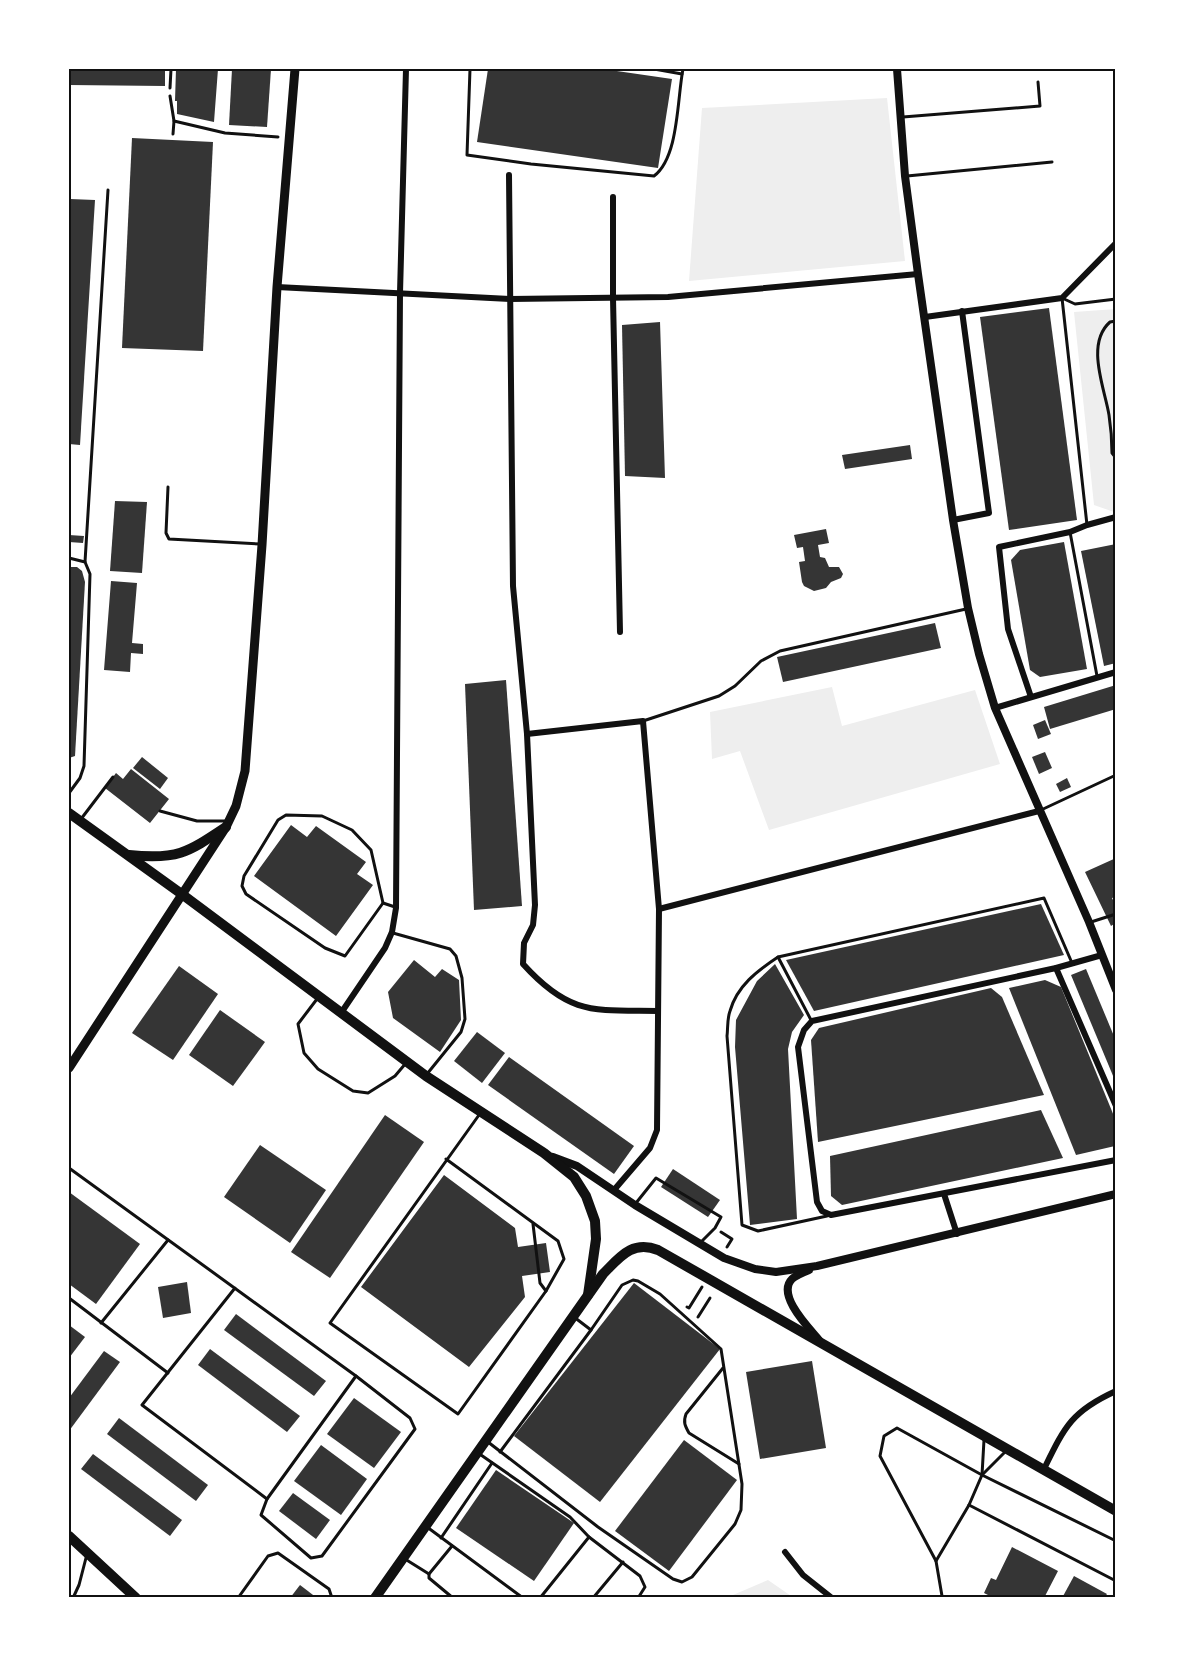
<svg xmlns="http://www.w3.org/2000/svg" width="1185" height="1667" viewBox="0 0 1185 1667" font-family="'Noto Serif',serif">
	<rect width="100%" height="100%" fill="#fff"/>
	<g fill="#eee">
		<polygon points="887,98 905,261 689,281 702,108"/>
		<polygon points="1116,309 1116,512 1114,512 1094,505 1074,312"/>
		<polygon points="832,687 842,726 975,690 1000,764 769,830 740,751 712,759 710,712"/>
		<polygon points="768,1580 794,1598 726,1598"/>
	</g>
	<g fill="#353535">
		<polygon points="69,69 165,69 165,86 69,85"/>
		<polygon points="176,69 218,69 214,122 177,114 177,101 175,101"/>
		<polygon points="232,69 271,69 267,127 229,125"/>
		<polygon points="488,69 603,69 672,79 658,168 477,142"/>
		<polygon points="132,138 213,142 203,351 122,348"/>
		<polygon points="70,199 95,200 80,445 69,444"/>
		<polygon points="1049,308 1077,520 1009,530 980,317"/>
		<polygon points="660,322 665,478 625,476 622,325"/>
		<polygon points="910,445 912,459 845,469 842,455"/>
		<polygon points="115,501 147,502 142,573 110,571"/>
		<polygon points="826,529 829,543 818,545 820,557 825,558 829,567 839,567 843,574 841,578 831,582 826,588 814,591 804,586 802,582 799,562 805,561 803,547 797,548 794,535"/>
		<polygon points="69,535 84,536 83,543 69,542"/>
		<polygon points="1064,542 1087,669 1040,677 1030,670 1011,560 1020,550"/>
		<polygon points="1116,544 1116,663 1104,666 1081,551"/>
		<polygon points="69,567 77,567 82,571 85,582 75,756 69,758"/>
		<polygon points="111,581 137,583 132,643 143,644 143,654 131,653 130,672 104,670"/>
		<polygon points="935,623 941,648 783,682 777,657"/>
		<polygon points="506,680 522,906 474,910 465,684"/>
		<polygon points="1116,685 1116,709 1050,729 1044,707"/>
		<polygon points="1045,720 1051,734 1038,739 1033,725"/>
		<polygon points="1045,752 1052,768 1039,774 1032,757"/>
		<polygon points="142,757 168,778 160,789 133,768"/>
		<polygon points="131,769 169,799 150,823 105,788 116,773 123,779"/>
		<polygon points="1067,778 1071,787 1060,792 1056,784"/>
		<polygon points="291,825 307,837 316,826 366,862 357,874 373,885 336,936 254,876"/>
		<polygon points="1116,858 1116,897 1112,898 1116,906 1116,929 1114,924 1111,926 1085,872"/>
		<polygon points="1041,904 1064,955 814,1011 786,960"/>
		<polygon points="414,960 435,977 442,969 459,980 461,1020 440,1052 393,1018 388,992"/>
		<polygon points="775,964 804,1015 792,1032 788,1049 797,1219 750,1225 735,1047 736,1020 757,981"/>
		<polygon points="179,966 218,994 173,1060 132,1033"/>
		<polygon points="1086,969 1116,1041 1116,1083 1071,975"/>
		<polygon points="1045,980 1061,987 1116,1121 1115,1146 1076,1155 1009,988"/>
		<polygon points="991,988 1002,997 1044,1095 818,1142 811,1040 819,1028"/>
		<polygon points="220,1010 265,1042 233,1086 189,1055"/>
		<polygon points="477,1032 505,1053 482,1083 454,1061"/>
		<polygon points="509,1057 634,1146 614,1174 488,1085"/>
		<polygon points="1041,1110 1063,1158 842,1205 831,1196 830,1156"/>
		<polygon points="385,1115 424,1142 330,1278 291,1252"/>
		<polygon points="260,1145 326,1190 290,1243 224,1197"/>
		<polygon points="673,1169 720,1200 708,1217 661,1187"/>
		<polygon points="444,1175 515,1228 518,1247 546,1243 550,1272 522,1276 525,1297 469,1367 361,1287"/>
		<polygon points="69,1192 140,1244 96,1304 69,1284"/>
		<polygon points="187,1282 191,1313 163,1318 158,1287"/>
		<polygon points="634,1283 720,1349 600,1502 514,1436"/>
		<polygon points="236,1314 326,1381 314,1396 224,1330"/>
		<polygon points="69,1325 85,1337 69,1358"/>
		<polygon points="210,1349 300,1416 287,1432 198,1365"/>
		<polygon points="104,1351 120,1362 69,1431 69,1398"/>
		<polygon points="812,1361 826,1448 760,1459 746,1372"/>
		<polygon points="354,1398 401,1432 374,1468 327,1434"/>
		<polygon points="119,1418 208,1485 196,1501 107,1434"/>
		<polygon points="684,1440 737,1480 669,1571 615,1531"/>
		<polygon points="321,1445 367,1479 341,1515 294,1481"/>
		<polygon points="93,1454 182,1520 170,1536 81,1469"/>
		<polygon points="496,1470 574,1523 534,1581 456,1528"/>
		<polygon points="293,1493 330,1520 316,1539 279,1511"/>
		<polygon points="1012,1547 1058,1571 1044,1598 994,1598 984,1593 991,1578 996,1580"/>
		<polygon points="1074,1576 1107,1594 1104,1598 1062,1598"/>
		<polygon points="300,1585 317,1598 290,1598"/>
	</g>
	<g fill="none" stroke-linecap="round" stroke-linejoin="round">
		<g stroke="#111" stroke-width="3">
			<polyline points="170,96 174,121 225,133 278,137"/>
			<polyline points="173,134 174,121"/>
			<path d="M1116 321 1110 322C1085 344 1105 389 1109 415 1111 428 1112 440 1112 453L1116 458"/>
			<polyline points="721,1232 732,1239 727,1247"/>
			<polyline points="687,1307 689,1308 702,1287"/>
			<polyline points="698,1317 710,1298"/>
		</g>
		<g stroke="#111" stroke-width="3">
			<path d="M470 69 467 155 531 164 654 176C679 157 677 99 683 69"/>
			<polyline points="654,69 682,74"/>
			<polyline points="170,88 171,69"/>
			<polyline points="903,117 1040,106 1038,82"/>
			<polyline points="907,176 1052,162"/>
			<polyline points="168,487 166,533 169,539 260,544"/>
			<polyline points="1087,525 1062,298 1075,304 1116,299"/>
			<polyline points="1070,532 1097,676"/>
			<polyline points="69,558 85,562 90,574 84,766 80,778 69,793"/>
			<polyline points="85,562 108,190"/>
			<polyline points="643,721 719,696 735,686 761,661 780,651 966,609"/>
			<polyline points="1041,810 1116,775"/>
			<polyline points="160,811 197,821 226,821"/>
			<polygon points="286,815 322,816 352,830 371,850 383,903 345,956 325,948 246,894 242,886 244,876 278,820"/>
			<polyline points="81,819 113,777"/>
			<polyline points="383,903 395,907"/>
			<polyline points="1091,922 1116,914"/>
			<polyline points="393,933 450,949 456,956 462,978 465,1019 461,1032 427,1074"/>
			<polyline points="778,957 811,1020"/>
			<polyline points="317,999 298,1024 304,1053 318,1069 353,1091 368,1093 395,1076 406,1063"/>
			<polyline points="446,1159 558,1241 564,1259 546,1291 458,1414 330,1323 479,1115"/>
			<polyline points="69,1168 356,1376 410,1418 415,1429 322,1556 311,1558 261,1515 267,1499 142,1405 235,1288"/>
			<polyline points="636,1203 656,1178 721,1217 715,1228 701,1242"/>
			<path d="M827 1216 758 1231 742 1225 727 1036C728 1028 727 1019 730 1011 737 986 757 971 778 957L1044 898 1072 963"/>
			<polyline points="533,1224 540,1283 546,1291"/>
			<polyline points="69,1298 168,1373"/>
			<polyline points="101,1323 168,1240"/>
			<path d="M723 1368 686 1414C683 1422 685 1426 689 1433L739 1464"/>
			<polyline points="488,1442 598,1527 673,1579 682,1582 692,1577 735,1524 741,1510 742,1484 721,1349 660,1294 638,1281 633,1280 622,1285 591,1330 574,1317"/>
			<polyline points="500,1452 591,1330"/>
			<polyline points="481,1455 570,1517 589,1537 540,1598"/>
			<polyline points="983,1474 1006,1451"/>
			<polyline points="267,1499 356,1376"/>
			<polyline points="969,1505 1116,1581"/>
			<polyline points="427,1527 523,1598"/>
			<polyline points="589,1537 640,1576 645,1587 638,1598"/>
			<polyline points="441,1538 492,1463"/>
			<polyline points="452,1546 429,1574 429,1578 453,1598"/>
			<polyline points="405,1559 429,1574"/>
			<polyline points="936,1561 969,1505 982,1475 984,1440"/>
			<polyline points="73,1598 79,1585 87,1554"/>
			<polyline points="238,1598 268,1556 278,1553 329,1589 332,1598"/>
			<polyline points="593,1598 623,1562"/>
			<polyline points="947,1598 942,1596 936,1561 880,1456 884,1436 897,1428 982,1475 1116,1541"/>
		</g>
		<g stroke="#111" stroke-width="6">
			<path d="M509 175 513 586 527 734 535 905 533 925 524 943 523 964C570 1016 594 1010 658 1011"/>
			<polyline points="613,197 613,298 620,632"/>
			<polyline points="277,287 510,299 668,297 918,274"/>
			<polyline points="925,317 1062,298 1116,243"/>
			<polyline points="953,520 989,513 962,311"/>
			<polyline points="1031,697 1008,629 999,547 1070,532 1087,525 1116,517"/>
			<polyline points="995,708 1116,672"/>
			<polyline points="527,734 643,721 659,909 657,1130 650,1148 614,1190"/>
			<polyline points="659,909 1039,811"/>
			<polyline points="1102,955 1056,968 812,1021 804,1030 798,1047 817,1202 822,1211 831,1215 1116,1160"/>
			<polyline points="1056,968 1116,1106"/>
			<polyline points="341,1013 385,948 392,932 396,908 400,293 406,69"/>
			<polyline points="944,1194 957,1234"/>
			<path d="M1044 1469C1065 1426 1072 1411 1116 1391"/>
			<polyline points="785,1552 803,1575 832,1598"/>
		</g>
		<g stroke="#111" stroke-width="8">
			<polyline points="897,69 905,176 918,274 953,520 968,608 979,654 995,708 1089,922 1116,990"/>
			<polyline points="553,1157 577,1166 635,1205 724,1258 755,1269 776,1272 817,1266 1116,1194"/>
			<path d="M809 1270C804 1272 796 1275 792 1279 776 1295 809 1328 819 1340"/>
		</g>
		<polyline stroke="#111" stroke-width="9" points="69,1068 226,827 236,806 245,771 262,545 277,287 295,69"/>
		<g stroke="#111" stroke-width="10">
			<polyline points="69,813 183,895 426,1076 544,1153 574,1177 586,1196 595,1221 596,1239 588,1295"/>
			<path d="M129 855C177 860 187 853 226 827"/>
			<polyline points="69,1536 136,1598"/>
			<path d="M375 1598 603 1274C620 1257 632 1240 658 1250L1116 1511"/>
		</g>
	</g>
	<rect width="1185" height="1667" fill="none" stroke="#ffffff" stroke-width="141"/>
	<rect x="70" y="70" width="1044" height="1526" fill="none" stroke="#111" stroke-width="2"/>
</svg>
